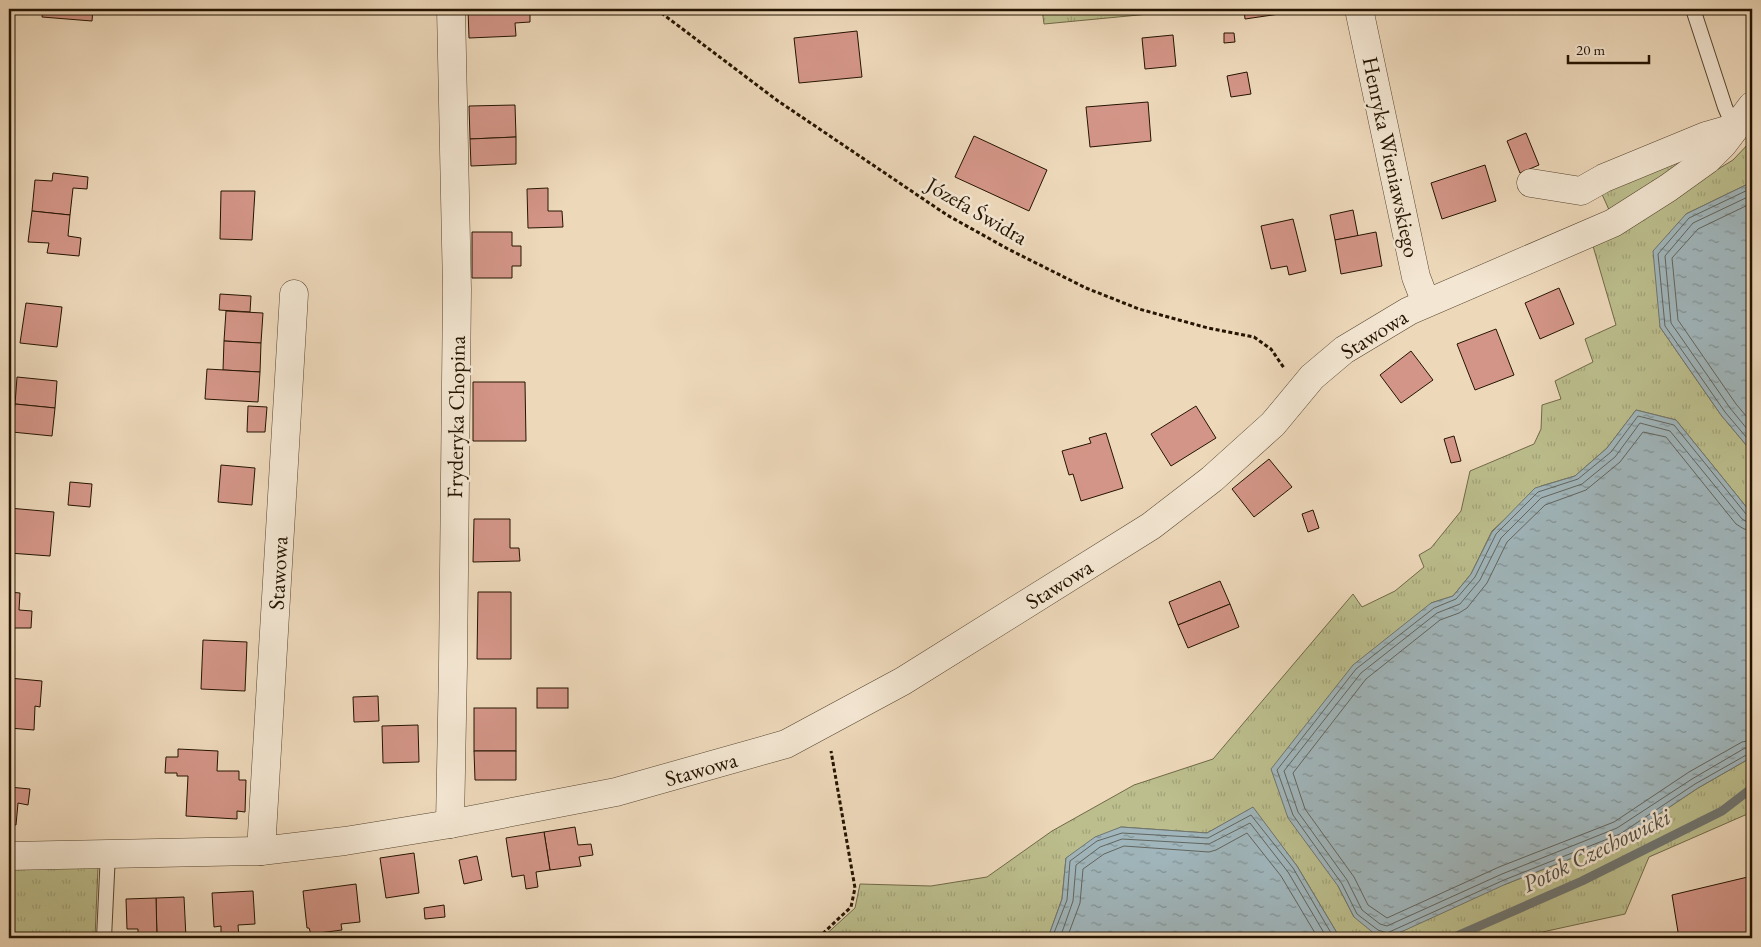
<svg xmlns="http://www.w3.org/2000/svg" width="1761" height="947" viewBox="0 0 1761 947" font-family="'EB Garamond',serif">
	<defs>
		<pattern id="grass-tufts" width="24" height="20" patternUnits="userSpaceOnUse" patternTransform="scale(1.25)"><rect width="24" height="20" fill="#bcbe8d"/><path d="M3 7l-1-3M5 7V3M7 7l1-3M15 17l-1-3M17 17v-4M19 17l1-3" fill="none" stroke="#a1a278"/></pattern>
		<pattern id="water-ripples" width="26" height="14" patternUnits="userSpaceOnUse" patternTransform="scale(1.25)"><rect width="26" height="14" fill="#a0b6bc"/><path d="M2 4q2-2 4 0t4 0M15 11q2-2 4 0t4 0" fill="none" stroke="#829396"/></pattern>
	</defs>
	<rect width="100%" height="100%" fill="#edd8ba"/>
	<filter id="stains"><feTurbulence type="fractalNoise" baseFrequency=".004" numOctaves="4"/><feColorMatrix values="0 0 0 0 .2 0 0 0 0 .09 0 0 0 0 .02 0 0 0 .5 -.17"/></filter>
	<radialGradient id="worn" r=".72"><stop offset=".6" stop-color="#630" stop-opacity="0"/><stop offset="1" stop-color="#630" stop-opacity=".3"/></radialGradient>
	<g fill="url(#grass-tufts)" stroke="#706947">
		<polygon points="1042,9 1202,9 1044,24"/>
		<polygon points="1752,140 1752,182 1686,214 1660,327 1721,415 1752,452 1752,514 1676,420 1636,410 1607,448 1575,476 1541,486 1492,531 1471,574 1453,596 1431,603 1338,886 1354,917 1506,884 1623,838 1698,788 1752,757 1752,812 1649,857 1625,914 1524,936 1524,938 1340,938 1297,866 1253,808 1207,833 1121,827 1066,858 1062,899 1049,935 1042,938 822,938 855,908 860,884 931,886 987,877 1052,831 1134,785 1213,759 1353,594 1362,607 1395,591 1424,567 1419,555 1431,548 1461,511 1470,471 1534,444 1541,429 1542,405 1561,399 1555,381 1593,362 1585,339 1616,325 1593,246 1733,160"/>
		<polygon points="1705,148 1610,212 1601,192"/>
		<polygon points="9,866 98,867 95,938 9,938"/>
	</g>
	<g fill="url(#water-ripples)" stroke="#6f7571">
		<polygon points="1752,182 1752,452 1721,415 1660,327 1653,251 1686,214"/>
		<polygon points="1636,410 1676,420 1752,514 1752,757 1698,788 1623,838 1506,884 1390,937 1376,935 1354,917 1338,886 1288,818 1271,769 1353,665 1431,603 1453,596 1471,574 1492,532 1535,488 1575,476 1607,448"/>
		<polygon points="1253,807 1297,866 1340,938 1042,938 1049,935 1062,899 1066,858 1095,837 1121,827 1207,833"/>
	</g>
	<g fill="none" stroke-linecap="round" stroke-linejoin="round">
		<g stroke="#62655e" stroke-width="1">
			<polyline points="1752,188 1689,218 1658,254 1665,326 1725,412 1752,444"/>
			<polyline points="1752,195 1693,223 1665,256 1671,323 1730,408 1752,435"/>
			<polyline points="1752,203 1698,229 1672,258 1678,320 1736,404 1752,423"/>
			<polyline points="1752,516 1746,514 1674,425 1638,416 1611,452 1578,479 1538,492 1496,534 1475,577 1456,599 1434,608 1356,669 1277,770 1293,815 1342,884 1357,914 1378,930 1387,933 1504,880 1620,834 1695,784 1748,754 1752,753"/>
			<polyline points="1752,523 1747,522 1742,519 1670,431 1640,423 1615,457 1582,484 1541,498 1501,538 1480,580 1460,604 1437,613 1361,673 1284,771 1298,812 1347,880 1362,910 1380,924 1387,926 1502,874 1617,828 1692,779 1745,748 1752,747"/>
			<polyline points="1752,530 1744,529 1736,524 1666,437 1643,432 1620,462 1586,490 1545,505 1507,542 1487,583 1467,608 1459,613 1440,620 1366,679 1293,773 1305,809 1354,877 1368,905 1387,918 1499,867 1614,822 1689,772 1742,742 1752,740"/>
			<polyline points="1052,938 1067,900 1070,861 1097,841 1122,833 1208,838 1251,815 1293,868 1334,938"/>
			<polyline points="1060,938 1073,901 1076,865 1100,847 1122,839 1209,844 1250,823 1288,872 1327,938"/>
			<polyline points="1067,938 1080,903 1083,869 1104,854 1124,846 1209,852 1216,850 1247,833 1281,876 1318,938"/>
		</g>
		<polyline stroke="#6f7571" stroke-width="9" points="1452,938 1582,881 1722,811 1752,788"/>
	</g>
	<g fill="#d39587" stroke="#251401">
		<polygon points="43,9 93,9 92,21 42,17"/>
		<polygon points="468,9 530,9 530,22 515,23 516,36 469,38"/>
		<polygon points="1244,9 1306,9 1307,10 1245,19"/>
		<polygon points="857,31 862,77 799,83 794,38"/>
		<polygon points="1224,33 1234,33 1235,42 1224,43"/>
		<polygon points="1173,35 1176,66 1145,69 1142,38"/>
		<polygon points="1247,72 1251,94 1231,97 1227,76"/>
		<polygon points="1148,102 1151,141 1090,147 1086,107"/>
		<polygon points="515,105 516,137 470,139 469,106"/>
		<polygon points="1526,133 1539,165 1520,173 1507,141"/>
		<polygon points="974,136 1047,170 1029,211 955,177"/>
		<polygon points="516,137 516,164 471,166 470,139"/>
		<polygon points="1485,165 1496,201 1442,219 1431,183"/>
		<polygon points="53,173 88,177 87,189 73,188 70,215 32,211 35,180 52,181"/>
		<polygon points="548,188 548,211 562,211 563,227 528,228 527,189"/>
		<polygon points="221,191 255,191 252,240 220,239"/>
		<polygon points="1353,210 1358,236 1335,240 1330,215"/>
		<polygon points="32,211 70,215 68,236 81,238 79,256 47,253 49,243 28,242"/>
		<polygon points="1293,219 1306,271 1289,275 1287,266 1271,269 1261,226"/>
		<polygon points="472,232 512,232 512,246 521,246 521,266 512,266 512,278 472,278"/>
		<polygon points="1376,232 1382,266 1341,274 1335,240"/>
		<polygon points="1559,288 1574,324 1540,339 1525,303"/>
		<polygon points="220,294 251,296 250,312 219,310"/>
		<polygon points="26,303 62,307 57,347 20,343"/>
		<polygon points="226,311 263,313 261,343 224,341"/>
		<polygon points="1496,329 1514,375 1475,390 1457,344"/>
		<polygon points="224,341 261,343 260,372 223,370"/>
		<polygon points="1411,351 1433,380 1401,403 1380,375"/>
		<polygon points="207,369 260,372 258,402 205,399"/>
		<polygon points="17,377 57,381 55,408 15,404"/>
		<polygon points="473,382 525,382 526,441 473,441"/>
		<polygon points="15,404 55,408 52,436 12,432"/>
		<polygon points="248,406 267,407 265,432 247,432"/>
		<polygon points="1196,406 1216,438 1171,466 1151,434"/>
		<polygon points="1106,433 1123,488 1081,501 1073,474 1069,475 1062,451 1091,443 1089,438"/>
		<polygon points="1454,436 1461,461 1451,463 1444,439"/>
		<polygon points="1269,459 1292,487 1254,517 1232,489"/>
		<polygon points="221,465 255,468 252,505 218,502"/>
		<polygon points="70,482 92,484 90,507 68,505"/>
		<polygon points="9,508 54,512 50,556 9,553"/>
		<polygon points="1313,510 1319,528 1308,532 1302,514"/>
		<polygon points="474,519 510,519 510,548 519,548 520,561 473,562"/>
		<polygon points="1220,581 1230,604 1178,625 1169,602"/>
		<polygon points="9,592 20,593 19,610 32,611 31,628 14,628 14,630 9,630"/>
		<polygon points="478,592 511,592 511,659 477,659"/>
		<polygon points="1230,604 1239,627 1188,648 1178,625"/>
		<polygon points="203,640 247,642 245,691 201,689"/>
		<polygon points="9,678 42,681 40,707 35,706 34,730 9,728"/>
		<rect x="537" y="688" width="31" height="20"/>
		<polygon points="378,696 379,721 354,722 353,697"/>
		<rect x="474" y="708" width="42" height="43"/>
		<polygon points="418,725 419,762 383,763 382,726"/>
		<polygon points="178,749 218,751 217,771 239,771 239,780 246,780 245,812 237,811 237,819 186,816 188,776 177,776 177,773 165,773 166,757 178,757"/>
		<polygon points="474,751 516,751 516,780 475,780"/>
		<polygon points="9,787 30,789 28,805 18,803 16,825 9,824"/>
		<polygon points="575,827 578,845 591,844 593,855 579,857 581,866 550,870 544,832"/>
		<polygon points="544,832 550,870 536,872 538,887 526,889 524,875 512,877 506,838"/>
		<polygon points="414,853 419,893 386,898 380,858"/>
		<polygon points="477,856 482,880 464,884 459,860"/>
		<polygon points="1752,876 1752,938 1679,938 1672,895"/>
		<polygon points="356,884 360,922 341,924 342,930 311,934 309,928 307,928 303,891"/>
		<polygon points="253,891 255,924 238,925 239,938 221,938 221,926 214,927 212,893"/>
		<polygon points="184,897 186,938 157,938 156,898"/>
		<polygon points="156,898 157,938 138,938 138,929 127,929 126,899"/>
		<polygon points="444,905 445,917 425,919 424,908"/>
	</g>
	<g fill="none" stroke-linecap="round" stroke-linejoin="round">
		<defs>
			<g id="lane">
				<polyline points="1693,9 1725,107 1734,128"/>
				<polyline points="104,938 108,853"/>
			</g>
			<g id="street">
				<polyline points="1359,9 1416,277 1426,303"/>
				<polyline points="1531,183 1581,191 1604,178 1706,136 1734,128"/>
				<polyline points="450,824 453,665 457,289 451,9"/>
				<polyline points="261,851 294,294"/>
				<polyline points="9,856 261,851 345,841 450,824 616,792 786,744 903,681 1151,526 1212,479 1273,424 1312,377 1344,350 1409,311 1613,223 1668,188 1707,160 1723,144 1752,106"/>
			</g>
		</defs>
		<use href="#lane" stroke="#57452f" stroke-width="16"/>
		<use href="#street" stroke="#57452f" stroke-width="29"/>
		<g stroke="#251401" stroke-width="3" stroke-dasharray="4 2.5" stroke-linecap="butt">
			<polyline points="656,9 778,101 947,215 1008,249 1086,288 1139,309 1208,328 1254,337 1271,349 1284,368"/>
			<polyline points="818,938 851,907 855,888 831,751"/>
		</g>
		<use href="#lane" stroke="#f3e6d2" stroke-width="14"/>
		<use href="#street" stroke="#f3e6d2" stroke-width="28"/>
	</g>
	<g text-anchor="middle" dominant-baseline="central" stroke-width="5" stroke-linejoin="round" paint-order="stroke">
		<g font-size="22" fill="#251401" stroke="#f3e6d2">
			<text transform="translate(1391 157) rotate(78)">Henryka Wieniawskiego</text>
			<text transform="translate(977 211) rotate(30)">Józefa Świdra</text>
			<text transform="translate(1374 334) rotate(-32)">Stawowa</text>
			<text transform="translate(456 417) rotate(-89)">Fryderyka Chopina</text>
			<text transform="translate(278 573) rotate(-87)">Stawowa</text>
			<text transform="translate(1059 584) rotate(-32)">Stawowa</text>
			<text transform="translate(701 769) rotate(-16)">Stawowa</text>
		</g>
		<g font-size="24" font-style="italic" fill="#504d42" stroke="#f3e6d2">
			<text transform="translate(1596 850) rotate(-26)">Potok Czechowicki</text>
		</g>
	</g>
	<rect width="1761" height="947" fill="none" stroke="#edd8ba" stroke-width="30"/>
	<rect x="10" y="10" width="1741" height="927" fill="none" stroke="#251401" stroke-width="2.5"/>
	<rect x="15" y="15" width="1731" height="917" fill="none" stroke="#251401"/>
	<path d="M1568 55v8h81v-8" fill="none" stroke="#251401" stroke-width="2.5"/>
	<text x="1576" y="55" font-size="15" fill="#251401" stroke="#f3e6d2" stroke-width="4" paint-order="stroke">20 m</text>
	<rect width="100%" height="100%" filter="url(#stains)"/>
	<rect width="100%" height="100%" fill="url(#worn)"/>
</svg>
